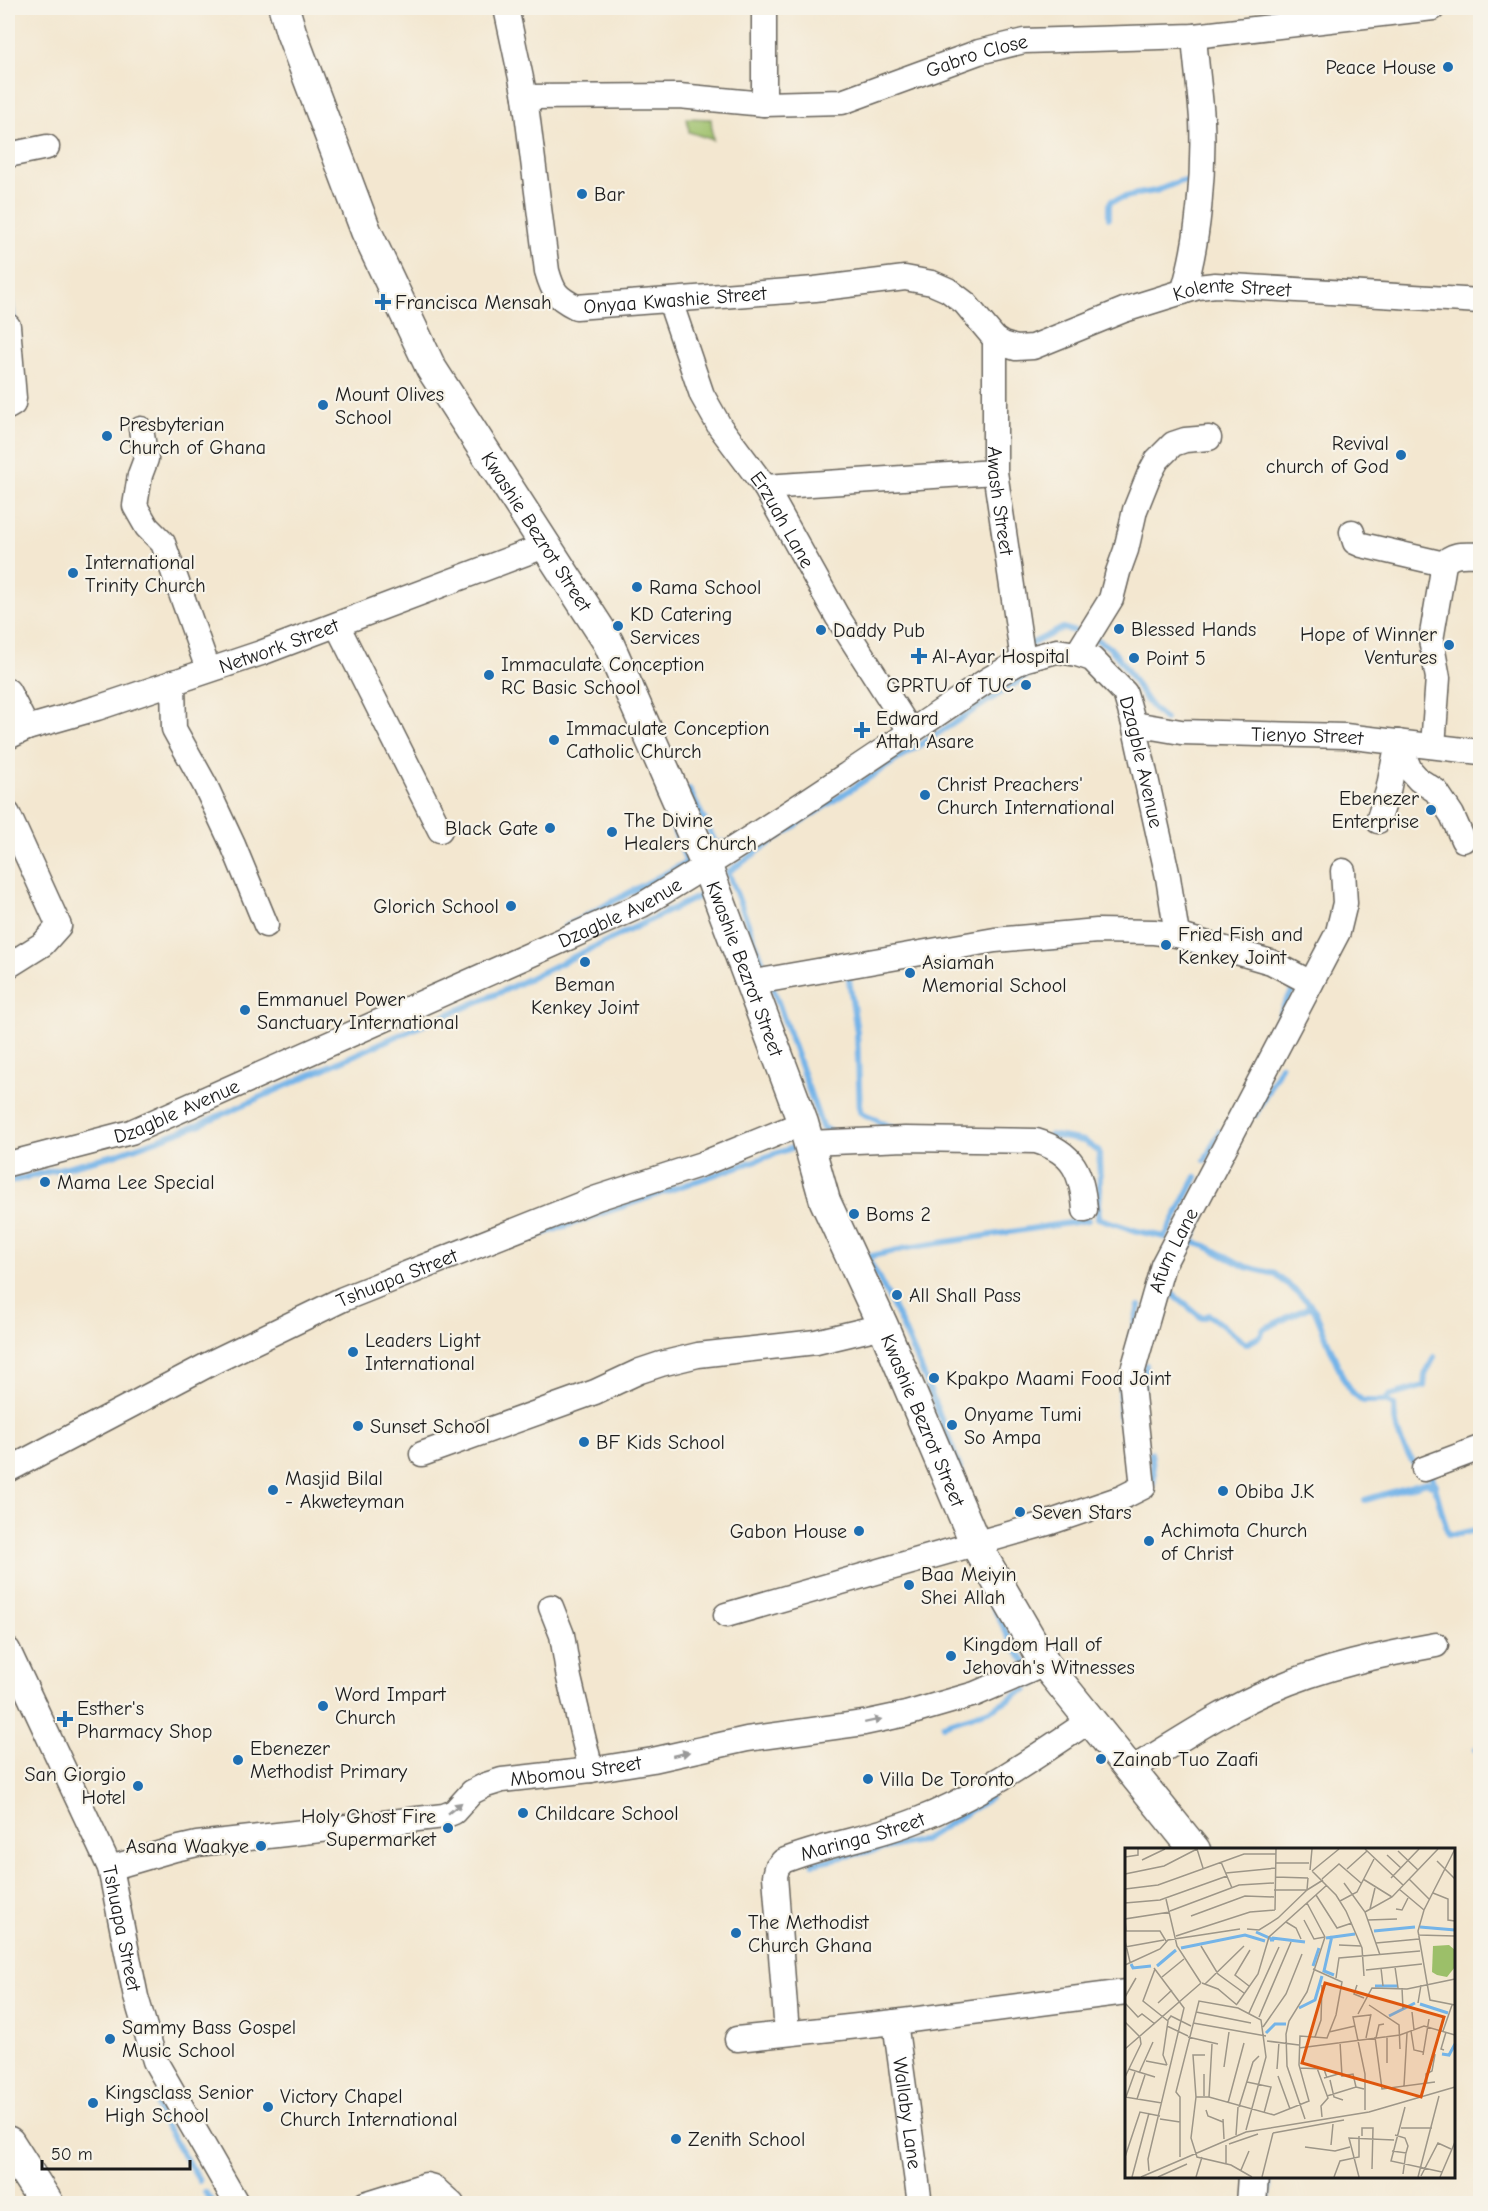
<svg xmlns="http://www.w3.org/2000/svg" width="1488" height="2211" viewBox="0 0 1488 2211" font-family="'Comic Neue',sans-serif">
	<rect width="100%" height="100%" fill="#f7f3e8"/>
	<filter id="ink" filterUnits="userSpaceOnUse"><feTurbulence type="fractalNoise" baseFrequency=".0167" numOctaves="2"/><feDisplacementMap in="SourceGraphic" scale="12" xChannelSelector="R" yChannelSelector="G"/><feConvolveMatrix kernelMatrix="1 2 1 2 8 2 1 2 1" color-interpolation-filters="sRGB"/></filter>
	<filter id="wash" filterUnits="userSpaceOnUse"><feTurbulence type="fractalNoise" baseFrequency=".008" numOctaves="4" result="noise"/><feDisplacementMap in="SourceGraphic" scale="24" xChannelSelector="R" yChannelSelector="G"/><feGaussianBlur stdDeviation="1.35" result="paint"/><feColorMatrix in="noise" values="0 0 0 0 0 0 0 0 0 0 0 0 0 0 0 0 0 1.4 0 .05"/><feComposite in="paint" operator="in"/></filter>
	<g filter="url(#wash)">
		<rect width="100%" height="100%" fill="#f3e7d0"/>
		<polygon fill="#9cbf69" stroke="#5c6e42" stroke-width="1.5" points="687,118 711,119 713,140 689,132"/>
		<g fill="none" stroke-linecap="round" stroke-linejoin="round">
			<g stroke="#74b4e8" stroke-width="6">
				<polyline points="1109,218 1109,205 1111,201 1137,194 1156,191 1181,181 1189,181 1195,178"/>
				<polyline points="8,281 14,323"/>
				<path d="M1092 637C1098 640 1104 643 1109 647 1131 668 1140 701 1165 719"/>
				<polyline points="1027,646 1063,628 1083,634"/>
				<polyline points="689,789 717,846 723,842"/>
				<polyline points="565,927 687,862 660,796"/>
				<polyline points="1048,947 1073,946"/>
				<polyline points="848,973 857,1032 860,1112 897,1130"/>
				<polyline points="768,975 728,872 802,821 1039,668"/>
				<polyline points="772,985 822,1127 833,1133"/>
				<polyline points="1276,1025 1284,1005 1299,981"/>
				<polyline points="1255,1115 1281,1066"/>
				<polyline points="1050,1135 1084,1141 1099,1152 1100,1188 1098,1218 1137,1231 1165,1237"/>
				<polyline points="1205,1160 1219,1132"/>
				<polyline points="8,1182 114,1155 196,1126 390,1039 501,992 702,895 704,899"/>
				<polyline points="1166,1235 1196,1177"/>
				<path d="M1189 1241 1206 1246 1246 1267 1275 1274 1306 1300 1315 1311 1343 1378 1353 1393 1363 1401H1385L1394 1405C1394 1430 1402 1450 1419 1469"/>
				<polyline points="516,1243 795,1147"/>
				<path d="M866 1255C906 1324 934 1400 962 1474"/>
				<polyline points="867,1257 907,1248 1088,1220"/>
				<polyline points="1169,1280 1190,1245 1204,1212"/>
				<polyline points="1165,1288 1202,1318 1209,1315 1246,1344 1259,1337 1264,1329 1311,1306"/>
				<polyline points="1131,1337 1139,1306"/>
				<polyline points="1121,1382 1120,1415 1128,1455"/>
				<polyline points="1142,1393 1146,1365"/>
				<polyline points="1385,1401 1389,1396 1424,1386 1425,1375 1434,1357"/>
				<polyline points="1151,1453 1154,1476 1153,1484"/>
				<polyline points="1428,1474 1432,1476 1448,1534 1458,1534 1480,1529"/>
				<polyline points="1365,1500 1427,1482 1431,1485 1435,1485"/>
				<polyline points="984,1588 1010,1640 1027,1665"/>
				<polyline points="1033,1685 1040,1681"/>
				<polyline points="943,1725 992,1709 1026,1689"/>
				<polyline points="1476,1749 1480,1752"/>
				<polyline points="1198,1830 1214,1850"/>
				<polyline points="813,1863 923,1840 990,1798"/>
				<polyline points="157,2105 163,2122 199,2180"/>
				<polyline points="8,2119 17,2133"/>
				<polyline points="205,2192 213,2204"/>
				<polyline points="1268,2204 1269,2176"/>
			</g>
		</g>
	</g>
	<g filter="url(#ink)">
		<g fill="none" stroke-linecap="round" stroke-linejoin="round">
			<defs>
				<g id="minor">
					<path id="s1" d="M506 8 525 97 547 271C553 292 556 297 576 307L815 289 905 278 932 283 948 290 965 303 995 339 1003 344 1016 348 1033 347 1124 310 1198 287 1215 285 1480 301"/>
					<path id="s2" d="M525 97 679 96 764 104 842 102 979 52 1024 41 1194 36 1433 8"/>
					<polyline points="764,104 764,8"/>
					<polyline points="8,155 47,147"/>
					<path d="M1183 292C1199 242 1204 172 1202 119 1200 91 1196 64 1194 36"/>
					<path id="s3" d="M670 301 702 395 720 427 765 487 837 616 911 732"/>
					<polyline points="8,326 14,398 13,404 8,407"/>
					<path id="s4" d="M995 339V472L1023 660"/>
					<polyline points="141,429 146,459 140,475 135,506 147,527 163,543 208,669"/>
					<polyline points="765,487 995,472"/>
					<polyline points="1352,532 1355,542 1362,545 1444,564"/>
					<polyline points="337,625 440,830"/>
					<polyline points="1077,654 1111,599 1118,572 1126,550 1135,510 1149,475 1157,460 1173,444 1185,440 1209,438"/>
					<polyline points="173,682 174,729 205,785 233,845 266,925"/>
					<polyline points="8,691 27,728"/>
					<path id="s5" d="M1134 724 1181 732 1345 736 1480 752"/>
					<path id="s6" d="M8 737 27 728 97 708 261 653 547 545"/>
					<polyline points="1398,742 1410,770 1419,780 1436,791 1452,815 1463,840"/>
					<path d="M1433 746 1438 678 1431 640 1444 564C1452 552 1467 555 1480 555"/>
					<polyline points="8,814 59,926 43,944 8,966"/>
					<polyline points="1378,821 1388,791 1398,742"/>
					<polyline points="749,983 995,940 1097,931 1154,932 1177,935 1271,962 1311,983"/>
					<path d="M808 1143 905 1139 1036 1141C1074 1152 1082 1173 1085 1210"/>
					<path id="s7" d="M8 1164 131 1132 642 905C761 834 875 756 989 679L1023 660 1057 651 1077 654 1092 659 1125 693 1134 724 1168 877 1177 935"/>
					<polyline points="422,1454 595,1392 640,1371 661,1364 698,1355 816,1342 883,1326"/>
					<polyline points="1424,1469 1480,1448"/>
					<path id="s8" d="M8 1470 215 1361 343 1299 597 1198 702 1164 803 1123"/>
					<polyline points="551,1607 562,1635 569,1678 591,1770"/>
					<path id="s9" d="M726 1615 1051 1522 1121 1498 1143 1487 1131 1377 1163 1265 1338 932 1345 903 1343 871"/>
					<path id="s10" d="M8 1650 110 1868 136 1997 155 2061 237 2204"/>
					<path d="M1130 1770C1176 1743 1222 1711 1271 1690 1324 1667 1380 1655 1436 1645"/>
					<path id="s11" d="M110 1868 175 1849 197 1844 444 1816 454 1812 472 1792 486 1785 502 1780 591 1770 653 1760 747 1739 864 1723 906 1714 975 1694 1045 1664"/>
					<path id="s12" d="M895 2022 920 2204"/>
					<path id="s13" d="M787 2033 775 1876 777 1868 783 1861C825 1844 872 1838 915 1821 978 1797 1033 1759 1089 1721"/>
					<polyline points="737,2039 895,2022 1126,1992"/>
					<polyline points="365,2204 426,2185 433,2187 452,2204"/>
				</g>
				<g id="tertiary">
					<path id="s14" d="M284 8 291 32 366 231 431 368 608 642 707 867 803 1123 825 1201 883 1326 976 1545 1045 1664 1195 1850"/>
					<polyline points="1251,2204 1253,2176"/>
				</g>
				<polyline id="trunk" points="8,2143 47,2204"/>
			</defs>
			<use href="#minor" stroke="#67635b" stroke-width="27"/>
			<use href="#tertiary" stroke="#67635b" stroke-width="33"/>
			<use href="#trunk" stroke="#67635b" stroke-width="36"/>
			<use href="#minor" stroke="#fff" stroke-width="24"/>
			<use href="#tertiary" stroke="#fff" stroke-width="30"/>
			<use href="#trunk" stroke="#fff" stroke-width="33"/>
		</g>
		<defs><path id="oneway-solid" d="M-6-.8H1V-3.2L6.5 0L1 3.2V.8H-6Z" transform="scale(1.5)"/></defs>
		<g fill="#999">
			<use href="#oneway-solid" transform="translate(873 1721) rotate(-12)"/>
			<use href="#oneway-solid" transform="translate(681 1754) rotate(-13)"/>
			<use href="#oneway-solid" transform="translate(455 1808) rotate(-39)"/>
		</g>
	</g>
	<g fill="#1f6fb2" stroke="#f7f3e8" stroke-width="2">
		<circle cx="1448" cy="67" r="6"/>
		<circle cx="582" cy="194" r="6"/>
		<path d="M380 293h6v6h6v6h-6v6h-6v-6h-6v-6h6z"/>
		<circle cx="323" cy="405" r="6"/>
		<circle cx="107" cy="436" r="6"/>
		<circle cx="1401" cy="455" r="6"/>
		<circle cx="73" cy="573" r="6"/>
		<circle cx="637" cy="587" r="6"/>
		<circle cx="618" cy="626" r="6"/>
		<circle cx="1119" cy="629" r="6"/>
		<circle cx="821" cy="630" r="6"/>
		<circle cx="1449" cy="645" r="6"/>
		<path d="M916 647h6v6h6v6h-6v6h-6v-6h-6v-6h6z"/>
		<circle cx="1134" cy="658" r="6"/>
		<circle cx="489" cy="675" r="6"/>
		<circle cx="1026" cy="685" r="6"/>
		<path d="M859 721h6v6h6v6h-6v6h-6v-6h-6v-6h6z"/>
		<circle cx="554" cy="740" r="6"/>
		<circle cx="925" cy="795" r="6"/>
		<circle cx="1431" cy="810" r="6"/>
		<circle cx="550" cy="828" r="6"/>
		<circle cx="612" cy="832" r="6"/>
		<circle cx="511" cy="906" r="6"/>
		<circle cx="1166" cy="945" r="6"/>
		<circle cx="585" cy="962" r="6"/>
		<circle cx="910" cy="973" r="6"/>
		<circle cx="245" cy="1010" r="6"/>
		<circle cx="45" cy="1182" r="6"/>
		<circle cx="854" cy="1214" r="6"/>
		<circle cx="897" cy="1295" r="6"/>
		<circle cx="353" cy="1352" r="6"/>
		<circle cx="934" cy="1378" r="6"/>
		<circle cx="952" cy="1425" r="6"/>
		<circle cx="358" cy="1426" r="6"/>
		<circle cx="584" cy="1442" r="6"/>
		<circle cx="273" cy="1490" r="6"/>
		<circle cx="1223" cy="1491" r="6"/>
		<circle cx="1020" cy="1512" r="6"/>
		<circle cx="859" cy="1531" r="6"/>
		<circle cx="1149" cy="1541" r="6"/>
		<circle cx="909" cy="1585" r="6"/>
		<circle cx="951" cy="1656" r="6"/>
		<circle cx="323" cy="1706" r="6"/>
		<path d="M62 1710h6v6h6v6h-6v6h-6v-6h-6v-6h6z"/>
		<circle cx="1101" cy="1759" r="6"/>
		<circle cx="238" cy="1760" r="6"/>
		<circle cx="868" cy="1779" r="6"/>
		<circle cx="138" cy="1786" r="6"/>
		<circle cx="523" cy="1813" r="6"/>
		<circle cx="448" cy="1828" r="6"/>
		<circle cx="261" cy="1846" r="6"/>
		<circle cx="736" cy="1933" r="6"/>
		<circle cx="110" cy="2039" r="6"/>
		<circle cx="93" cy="2103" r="6"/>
		<circle cx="268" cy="2107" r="6"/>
		<circle cx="676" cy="2139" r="6"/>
	</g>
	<g text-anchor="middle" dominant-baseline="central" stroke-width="4.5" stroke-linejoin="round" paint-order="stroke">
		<g font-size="20" fill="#1c1c1c" stroke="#f7f3e8">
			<text stroke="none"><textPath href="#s2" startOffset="460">Gabro Close</textPath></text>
			<text stroke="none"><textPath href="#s1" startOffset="1008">Kolente Street</textPath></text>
			<text stroke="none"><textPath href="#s1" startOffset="414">Onyaa Kwashie Street</textPath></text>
			<text stroke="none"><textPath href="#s4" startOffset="162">Awash Street</textPath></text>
			<text stroke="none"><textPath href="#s3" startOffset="248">Erzuah Lane</textPath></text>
			<text stroke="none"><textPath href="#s14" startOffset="584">Kwashie Bezrot Street</textPath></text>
			<text stroke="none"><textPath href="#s6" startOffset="286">Network Street</textPath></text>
			<text stroke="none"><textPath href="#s5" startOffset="174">Tienyo Street</textPath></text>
			<text stroke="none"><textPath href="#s7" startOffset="1329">Dzagble Avenue</textPath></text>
			<text stroke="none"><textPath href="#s7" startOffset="663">Dzagble Avenue</textPath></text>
			<text stroke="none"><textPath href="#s14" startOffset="1070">Kwashie Bezrot Street</textPath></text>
			<text stroke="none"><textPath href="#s7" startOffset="177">Dzagble Avenue</textPath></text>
			<text stroke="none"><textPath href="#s9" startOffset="681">Afum Lane</textPath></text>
			<text stroke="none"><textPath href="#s8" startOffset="434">Tshuapa Street</textPath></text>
			<text stroke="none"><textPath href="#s14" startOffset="1556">Kwashie Bezrot Street</textPath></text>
			<text stroke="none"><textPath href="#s11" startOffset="483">Mbomou Street</textPath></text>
			<text stroke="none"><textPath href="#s13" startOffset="258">Maringa Street</textPath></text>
			<text stroke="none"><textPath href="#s10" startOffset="302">Tshuapa Street</textPath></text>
			<text stroke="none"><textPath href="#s12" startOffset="92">Wallaby Lane</textPath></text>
		</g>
		<g font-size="20" fill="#1c1c1c" stroke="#f7f3e8" text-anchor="start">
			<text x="1436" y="67" text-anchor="end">Peace House</text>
			<text x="594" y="194">Bar</text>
			<text x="395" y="302">Francisca Mensah</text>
			<text x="335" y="394">Mount Olives<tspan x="335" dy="23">School</tspan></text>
			<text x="119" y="424">Presbyterian<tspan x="119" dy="23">Church of Ghana</tspan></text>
			<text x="1389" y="443" text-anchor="end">Revival<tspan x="1389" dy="23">church of God</tspan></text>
			<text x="85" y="562">International<tspan x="85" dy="23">Trinity Church</tspan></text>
			<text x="649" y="587">Rama School</text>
			<text x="630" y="614">KD Catering<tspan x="630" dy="23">Services</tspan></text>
			<text x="1131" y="629">Blessed Hands</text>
			<text x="833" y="630">Daddy Pub</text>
			<text x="1437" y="634" text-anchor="end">Hope of Winner<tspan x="1437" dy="23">Ventures</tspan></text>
			<text x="932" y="656">Al-Ayar Hospital</text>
			<text x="1146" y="658">Point 5</text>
			<text x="501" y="664">Immaculate Conception<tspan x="501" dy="23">RC Basic School</tspan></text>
			<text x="1014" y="685" text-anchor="end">GPRTU of TUC</text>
			<text x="876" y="718">Edward<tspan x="876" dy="23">Attah Asare</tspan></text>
			<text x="566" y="728">Immaculate Conception<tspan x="566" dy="23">Catholic Church</tspan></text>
			<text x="937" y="784">Christ Preachers'<tspan x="937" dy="23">Church International</tspan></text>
			<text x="1419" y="798" text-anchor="end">Ebenezer<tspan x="1419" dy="23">Enterprise</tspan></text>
			<text x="624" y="820">The Divine<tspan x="624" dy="23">Healers Church</tspan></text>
			<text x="538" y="828" text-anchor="end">Black Gate</text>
			<text x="499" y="906" text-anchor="end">Glorich School</text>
			<text x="1178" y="934">Fried Fish and<tspan x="1178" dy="23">Kenkey Joint</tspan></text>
			<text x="922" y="962">Asiamah<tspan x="922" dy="23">Memorial School</tspan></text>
			<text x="585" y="984" text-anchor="middle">Beman<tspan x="585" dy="23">Kenkey Joint</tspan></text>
			<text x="257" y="999">Emmanuel Power<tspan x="257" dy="23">Sanctuary International</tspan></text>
			<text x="57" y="1182">Mama Lee Special</text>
			<text x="866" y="1214">Boms 2</text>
			<text x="909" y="1295">All Shall Pass</text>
			<text x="365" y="1340">Leaders Light<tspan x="365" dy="23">International</tspan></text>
			<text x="946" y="1378">Kpakpo Maami Food Joint</text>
			<text x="964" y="1414">Onyame Tumi<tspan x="964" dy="23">So Ampa</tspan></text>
			<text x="370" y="1426">Sunset School</text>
			<text x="596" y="1442">BF Kids School</text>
			<text x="285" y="1478">Masjid Bilal<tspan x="285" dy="23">- Akweteyman</tspan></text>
			<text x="1235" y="1491">Obiba J.K</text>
			<text x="1032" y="1512">Seven Stars</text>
			<text x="1161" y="1530">Achimota Church<tspan x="1161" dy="23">of Christ</tspan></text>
			<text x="847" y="1531" text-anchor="end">Gabon House</text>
			<text x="921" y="1574">Baa Meiyin<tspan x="921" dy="23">Shei Allah</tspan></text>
			<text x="963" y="1644">Kingdom Hall of<tspan x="963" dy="23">Jehovah's Witnesses</tspan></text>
			<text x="335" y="1694">Word Impart<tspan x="335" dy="23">Church</tspan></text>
			<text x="77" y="1708">Esther's<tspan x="77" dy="23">Pharmacy Shop</tspan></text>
			<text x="250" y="1748">Ebenezer<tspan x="250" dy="23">Methodist Primary</tspan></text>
			<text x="1113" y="1759">Zainab Tuo Zaafi</text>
			<text x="126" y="1774" text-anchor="end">San Giorgio<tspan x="126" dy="23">Hotel</tspan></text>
			<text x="880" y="1779">Villa De Toronto</text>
			<text x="535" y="1813">Childcare School</text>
			<text x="436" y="1816" text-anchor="end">Holy Ghost Fire<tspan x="436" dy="23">Supermarket</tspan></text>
			<text x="249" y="1846" text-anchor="end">Asana Waakye</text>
			<text x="748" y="1922">The Methodist<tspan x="748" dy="23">Church Ghana</tspan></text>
			<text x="122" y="2027">Sammy Bass Gospel<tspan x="122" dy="23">Music School</tspan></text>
			<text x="105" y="2092">Kingsclass Senior<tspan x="105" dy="23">High School</tspan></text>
			<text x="280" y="2096">Victory Chapel<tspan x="280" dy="23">Church International</tspan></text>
			<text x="688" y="2139">Zenith School</text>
		</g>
	</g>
	<g transform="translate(1125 1848)">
		<rect width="330" height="330" fill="#f3e7d0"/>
		<path d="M324 97 330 102V119L322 129 312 127 307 124 308 98Z" fill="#9cbf69"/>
		<path fill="none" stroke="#74b4e8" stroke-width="3" d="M295 79 330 82M249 83 290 79M207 88 199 123 209 127M142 89 131 84 149 92H145M147 90 180 94M201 90 230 86M56 100 120 87 140 93M6 116 8 120 26 118M32 118 51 102M188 118 194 100M250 138H272M295 156 323 165M174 160 190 152 197 128M264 168 290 155M141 185 150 176H161M317 206 324 207 330 196"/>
		<path fill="none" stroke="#9d9688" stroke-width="1.5" d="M72 1 78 20M240 1 278 37M330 1 299 62 293 83 305 152 330 157M273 3 293 22M262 7 276 20M0 9 13 7V1M17 12 40 1M312 13 330 31M96 14 107 40M151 15H184M222 21 242 3M185 22 187 1M187 23 211 47 221 63 237 100 239 128M187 23 214 1M101 25 151 20M0 26 39 18 72 1M150 29 183 30M266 30 294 1M197 31 214 16 236 35M238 31 267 49M284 31 304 51M219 35 240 64 255 107M0 41 33 37 119 6H151M274 41 299 62M149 42H182M182 42 198 32M308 45 323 51V72L330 73M191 47 212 80 227 75M41 51 52 98 76 135M215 53 232 44 249 11M0 55 35 52 102 28M182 55 200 89M245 61 250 40M271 61 277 62 283 50M150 62 151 1M45 63 114 37 149 35M240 64 267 49 313 1M66 68 120 48 149 49M179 72 189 91 200 89M243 72 272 71M161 74 171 80 176 91M122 81 134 82 153 70 182 42 183 30M293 87 330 88M51 88 125 64 150 62M0 93 5 114M41 93 35 83H1L0 71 45 64M251 95 294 91M214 97 236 98M76 98 93 126 119 145M0 99 39 92M0 117 35 101 43 92 115 81M270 119 273 140M256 120 258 138M30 121 18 153 43 173 38 207 42 217M188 121 217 134 211 167M241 122 297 116M37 129 59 111M211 130 214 110 295 103M77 135 93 141 112 157M80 136 119 98M232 137 229 146 239 150M124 138 110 127 125 102M277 140 278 161M0 149 11 130M0 155 13 169 17 166 30 176M33 155 47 142M293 155 296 137M112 156 133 126 144 89 202 37M244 157 274 177 275 201M71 164 126 175M287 164 289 182M124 165 154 99M233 166 247 140 282 141 330 131M134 169 166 94M43 172 46 168 66 178M0 174 15 189M68 175 141 188M42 178 63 188M138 179 161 146 177 106M286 183 289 202 298 204M318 183 327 157M204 184 230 178M63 189 93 196M190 189 196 172 197 137M250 189 257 241 310 234M241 190 246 166M251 190 254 177 259 176M142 193 174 197M215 194 217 228 228 226 231 239M174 200 275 187 299 178 330 187M0 201 76 135M319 202 316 201 321 184M298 207 304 171M21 213 42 217M262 215V188M99 219 104 184M175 220 199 221 202 230M192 220 203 250 196 258 197 269M4 221 30 229M152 221 154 194M14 225 28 194M79 226V248M153 228 165 261M0 229 16 196 15 189M199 230 217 225M205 232 209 249 218 252M122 234 146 239 139 265M302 236 301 226 307 223 310 206M279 238 282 185M202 248 231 239 239 241M0 249 37 255M1 249 10 224M71 249H84L149 267 184 253 174 217 175 188 202 190 211 167M71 249 66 290 72 309 106 317 127 329M71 249 68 207H80M84 249 87 196M12 251 20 227M103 255 119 195M114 259 128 214 134 208M280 259 266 313 317 324M81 262 83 268 98 274M240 262V226L228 169 245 167M35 271 55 274M98 271 99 291M180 271 162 218 161 186 164 173 182 144 200 89M276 280H307M148 285 219 272M111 287 113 259M237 288V280H248L247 321M104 296 133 286M206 297 208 276M180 299 210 303 225 299M267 303 281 305 283 298 280 290 270 287M0 309 15 264 35 268M55 309V249L51 244 74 153 113 160 136 172 141 209 121 282M101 316V297M116 322 124 303M24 323 23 311 59 160 29 120M278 326 281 304M296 328 313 295 326 301M7 329 24 265M16 329 121 284 244 264 330 239M33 329 62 316M71 329 77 309M137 329 148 285M209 329 215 313 234 309V288M234 329 224 290 269 292M293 329 314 248M315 329 330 294"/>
		<path fill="#de560d" fill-opacity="0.15" stroke="#de560d" stroke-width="3" d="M200 135 319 169 296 249 177 215Z"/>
		<rect width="330" height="330" fill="none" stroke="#1c1c1c" stroke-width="3"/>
	</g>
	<rect width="1488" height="2211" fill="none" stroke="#f7f3e8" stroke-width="30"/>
	<path d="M42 2160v9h148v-9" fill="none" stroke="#1c1c1c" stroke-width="3"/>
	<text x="51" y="2160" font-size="18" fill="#1c1c1c" stroke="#f7f3e8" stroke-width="4.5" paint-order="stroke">50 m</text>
</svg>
